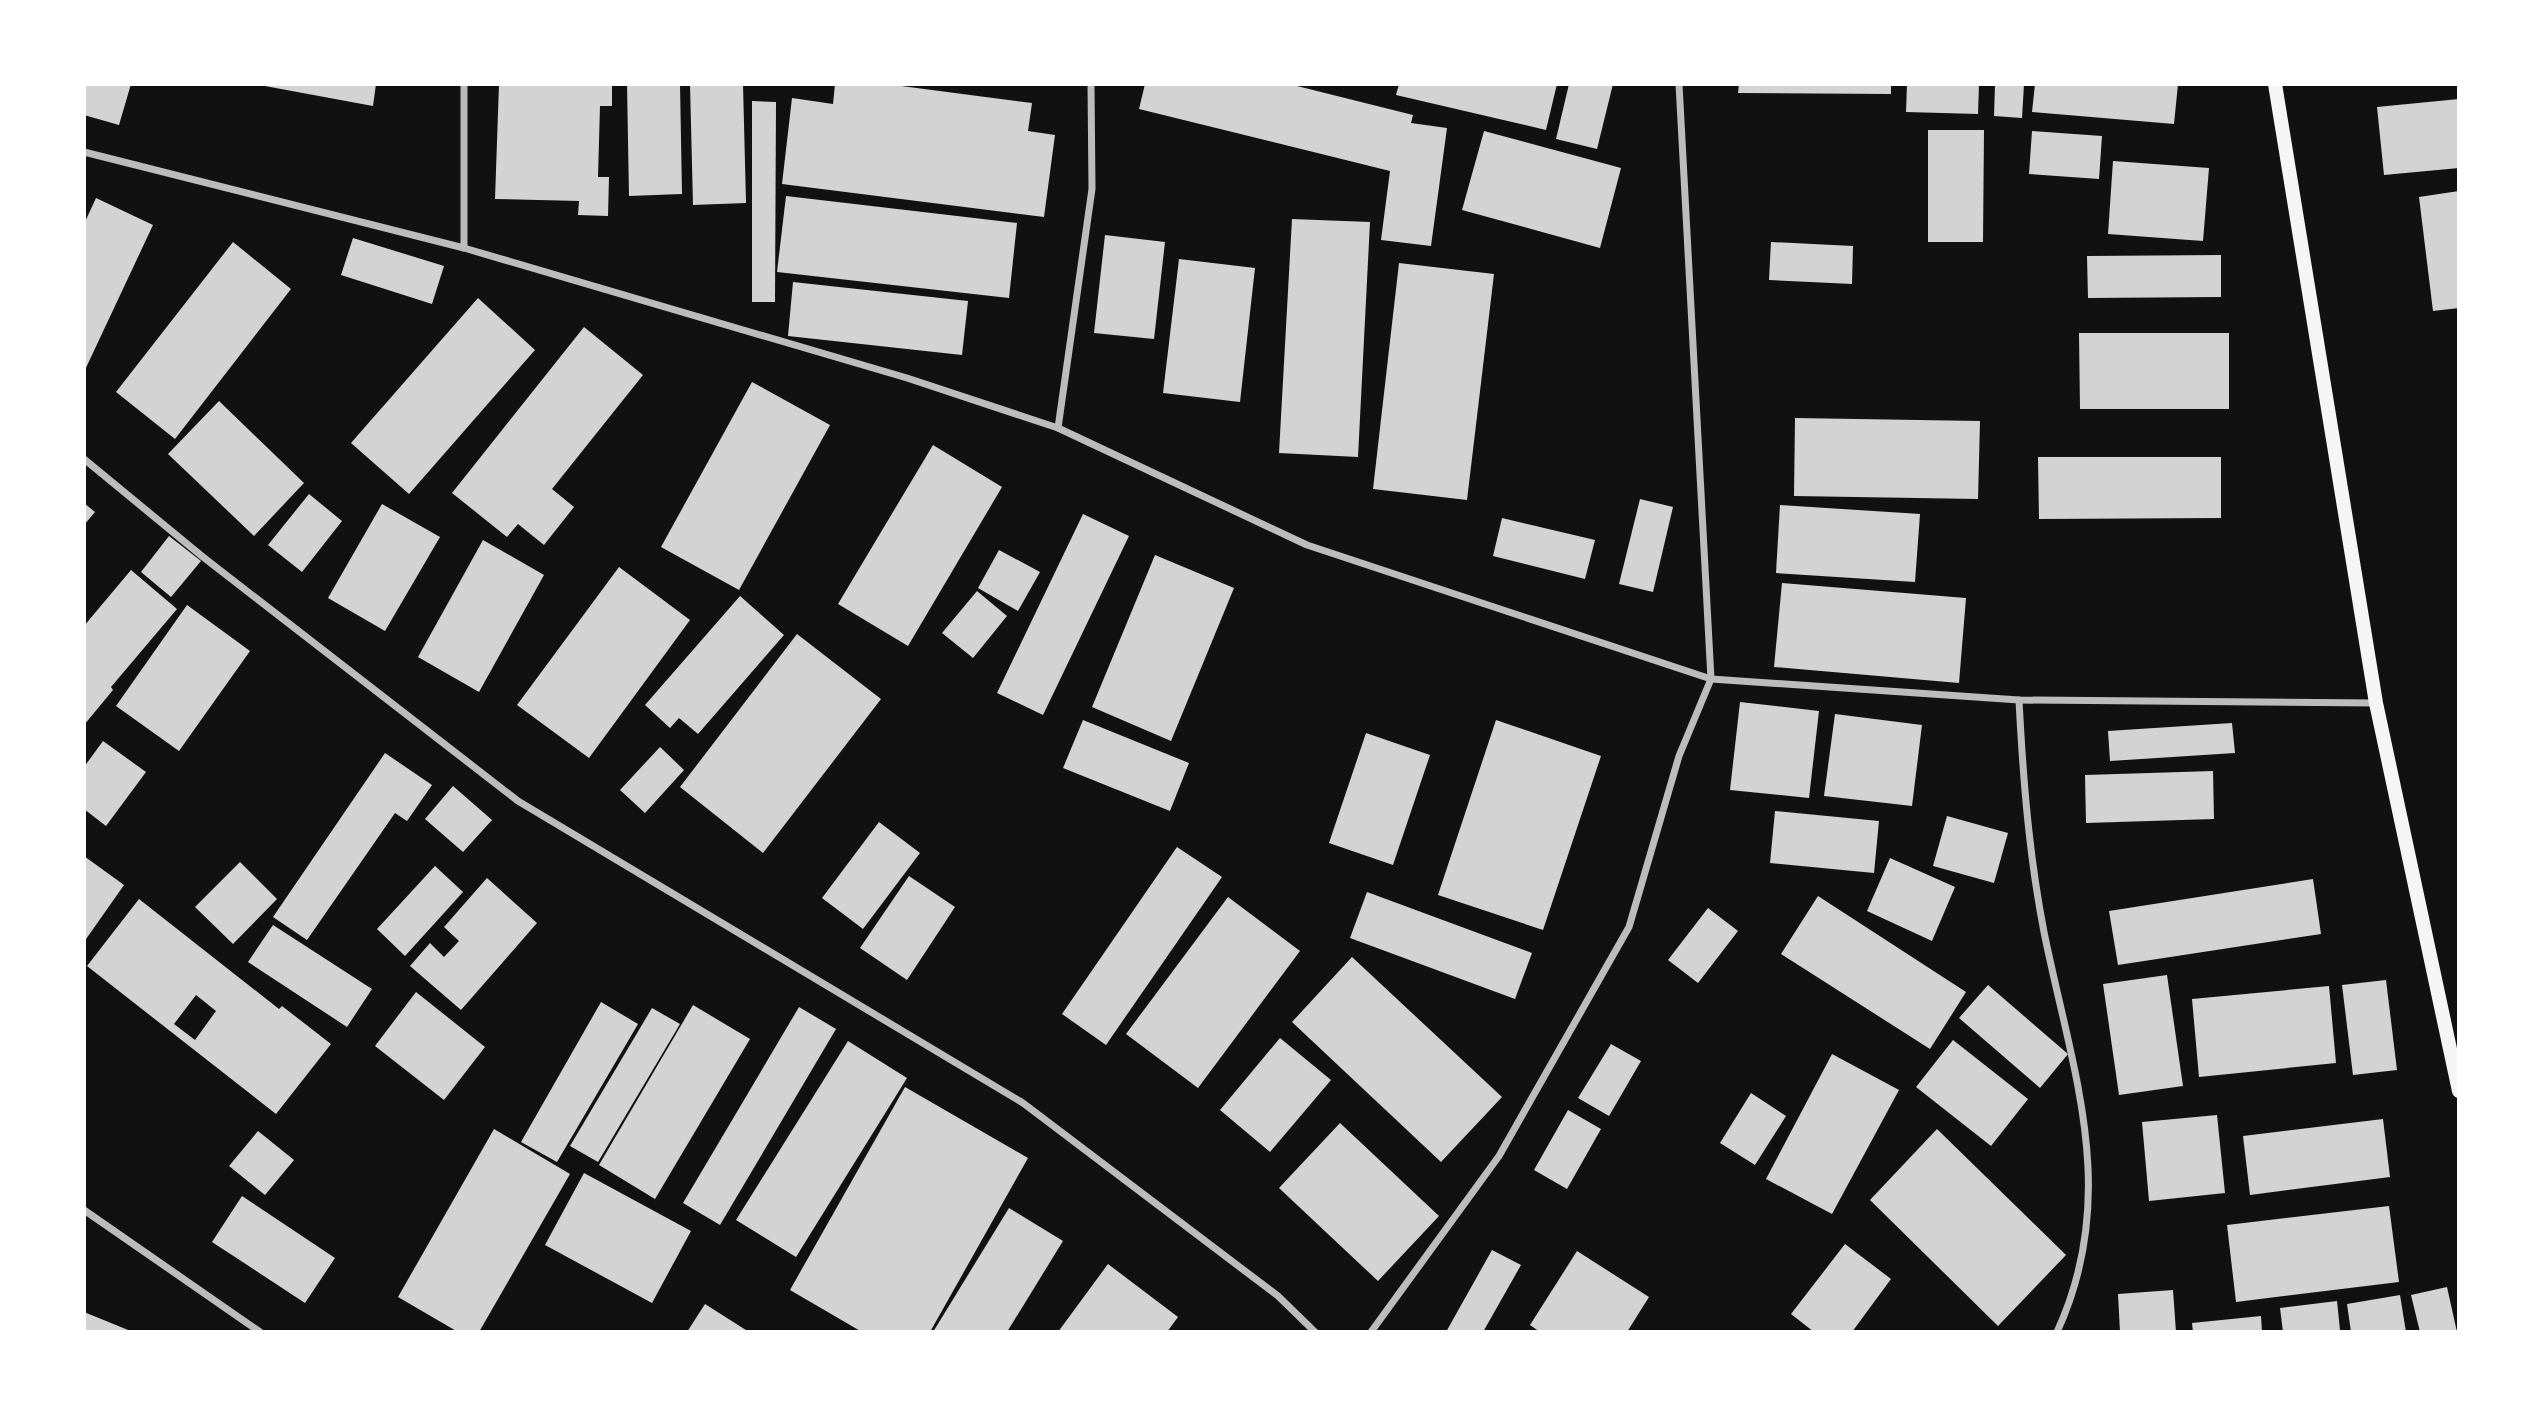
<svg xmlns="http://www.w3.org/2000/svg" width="2543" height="1416" viewBox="0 0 2543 1416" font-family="'Exo 2',sans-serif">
	<rect width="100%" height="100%" fill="#111"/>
	<g fill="#d3d3d3" fill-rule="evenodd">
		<polygon points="84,84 131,84 119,125 84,115"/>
		<polygon points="254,84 376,84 373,106"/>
		<polygon points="499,84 612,84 612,106 600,106 598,177 609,177 608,216 578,215 579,201 495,199"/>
		<polygon points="627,84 680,84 682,194 629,196"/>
		<polygon points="690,84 743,84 746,203 693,205"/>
		<polygon points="835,84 886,84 1032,103 1028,131 1055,135 1044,217 782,184 792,98 833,104"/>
		<polygon points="1145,84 1289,84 1413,115 1411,123 1447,128 1431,246 1381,240 1390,171 1139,109"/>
		<polygon points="1399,84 1557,84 1546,130 1396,95"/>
		<polygon points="1569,84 1613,84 1597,149 1556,139"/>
		<polygon points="1739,84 1891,84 1891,94 1738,93"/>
		<polygon points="1907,84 1979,84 1978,114 1906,112"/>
		<polygon points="1995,84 2024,84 2022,118 1994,116"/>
		<polygon points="2035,84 2178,84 2174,124 2032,112"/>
		<polygon points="2459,99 2459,168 2384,175 2377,107"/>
		<polygon points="752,101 776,102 775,302 752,302"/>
		<polygon points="1928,130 1984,130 1983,242 1928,242"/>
		<polygon points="1484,131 1621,168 1600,248 1462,210"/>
		<polygon points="2032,131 2102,136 2099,179 2029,174"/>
		<polygon points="2113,161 2209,168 2203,241 2108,234"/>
		<polygon points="2459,191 2459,308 2433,311 2419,197"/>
		<polygon points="786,196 1017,223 1009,298 777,272"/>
		<polygon points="96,198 153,225 84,372 84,224"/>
		<polygon points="1292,219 1370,222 1358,457 1279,453"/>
		<polygon points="1105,235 1165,242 1154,339 1094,333"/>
		<polygon points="353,238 444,266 432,304 341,275"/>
		<polygon points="233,242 291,289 175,439 116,392"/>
		<polygon points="1771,242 1853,246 1852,284 1769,280"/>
		<polygon points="2221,255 2221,297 2088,298 2087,256"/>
		<polygon points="1179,259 1255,268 1240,402 1163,393"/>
		<polygon points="1399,263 1494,274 1467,500 1373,489"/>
		<polygon points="793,282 968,301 962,355 788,336"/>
		<polygon points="478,298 535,350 409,494 351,443"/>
		<polygon points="584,327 643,375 552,489 574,507 544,545 518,524 507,537 452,493"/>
		<polygon points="2079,333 2229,333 2229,409 2080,409"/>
		<polygon points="752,382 830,425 739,590 661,547"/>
		<polygon points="219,401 304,483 254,536 168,454"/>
		<polygon points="1795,418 1980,421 1978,499 1794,496"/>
		<polygon points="933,445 1002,487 908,646 838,604"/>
		<polygon points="2038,457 2221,457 2221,518 2039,519"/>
		<polygon points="309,494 342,521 302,572 268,545"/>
		<polygon points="1640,499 1673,507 1653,592 1619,584"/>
		<polygon points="84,503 95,512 84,525"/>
		<polygon points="382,504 440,537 385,631 328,598"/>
		<polygon points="1780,505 1920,514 1915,582 1776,573"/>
		<polygon points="1083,514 1129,536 1043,715 997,693"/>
		<polygon points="1502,518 1595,540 1585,579 1493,556"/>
		<polygon points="169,536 201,561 171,597 141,572"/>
		<polygon points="483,540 544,575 479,692 418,657"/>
		<polygon points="999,550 1040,572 1018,611 978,588"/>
		<polygon points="1155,555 1234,588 1171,741 1092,707"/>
		<polygon points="619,567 690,620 589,758 517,705"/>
		<polygon points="131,570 177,609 111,687 113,690 84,725 84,626"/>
		<polygon points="1782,583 1966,598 1959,683 1774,667"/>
		<polygon points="977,591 1007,616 973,658 942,633"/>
		<polygon points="740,596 784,635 698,734 679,718 670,728 645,705"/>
		<polygon points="187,605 250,651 179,751 116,706"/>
		<polygon points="797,634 881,699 763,853 680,787"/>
		<polygon points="1740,702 1819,711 1809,798 1730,790"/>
		<polygon points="1835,714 1922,725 1912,806 1824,796"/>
		<polygon points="1083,720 1189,763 1170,811 1063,768"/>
		<polygon points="1496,720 1601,756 1543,930 1438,895"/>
		<polygon points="2232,723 2235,753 2110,761 2108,731"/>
		<polygon points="1366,733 1430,755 1393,865 1329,843"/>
		<polygon points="103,741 146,772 106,826 84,809 84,767"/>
		<polygon points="660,747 684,770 645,813 620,790"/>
		<polygon points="385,753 432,785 407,821 395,813 307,940 273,917"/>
		<polygon points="2213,771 2214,819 2086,823 2085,775"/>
		<polygon points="453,786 492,820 463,852 425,819"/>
		<polygon points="1775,811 1879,821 1874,873 1770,863"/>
		<polygon points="1947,816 2008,833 1994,883 1933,866"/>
		<polygon points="879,822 920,853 863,929 822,898"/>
		<polygon points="1177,847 1222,877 1106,1045 1062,1014"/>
		<polygon points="84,856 124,885 84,942"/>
		<polygon points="1890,858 1955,887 1932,941 1867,911"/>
		<polygon points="240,862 277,899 233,944 195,907"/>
		<polygon points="435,866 463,892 405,956 377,929"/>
		<polygon points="909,876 955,907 907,980 860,948"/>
		<polygon points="487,878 537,923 461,1010 410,966 430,943 444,957 459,941 444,927"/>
		<polygon points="2313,879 2321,934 2118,965 2109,911"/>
		<polygon points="1367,892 1532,953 1515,999 1350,938"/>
		<polygon points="1818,896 1966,992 1930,1049 1781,954"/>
		<polygon points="1228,897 1300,951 1198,1088 1126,1034"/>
		<path d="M139 899 279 1009 282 1006 331 1044 276 1114 87 966ZM196 995 216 1011 195 1040 174 1024Z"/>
		<polygon points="1708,908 1738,931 1698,983 1668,960"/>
		<polygon points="273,925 372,989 347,1027 248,962"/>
		<polygon points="1352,957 1502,1097 1441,1162 1292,1022"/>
		<polygon points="2167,975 2183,1086 2119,1095 2103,984"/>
		<polygon points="2386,980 2397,1070 2353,1075 2342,985"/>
		<polygon points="1988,985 2068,1054 2040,1088 1959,1018"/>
		<polygon points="2329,986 2336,1063 2199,1077 2192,999"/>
		<polygon points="416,992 485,1047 444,1100 375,1046"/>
		<polygon points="601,1002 638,1024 557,1162 521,1142"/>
		<polygon points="693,1005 750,1039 655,1199 599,1165"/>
		<polygon points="799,1007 836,1029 720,1225 683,1203"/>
		<polygon points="652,1008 680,1024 598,1162 570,1146"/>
		<polygon points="1280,1038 1331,1080 1270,1152 1220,1110"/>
		<polygon points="1953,1040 2028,1099 1991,1146 1916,1087"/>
		<polygon points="848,1041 907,1078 796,1257 736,1220"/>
		<polygon points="1611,1044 1641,1061 1609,1116 1578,1098"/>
		<polygon points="1832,1054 1899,1090 1832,1214 1766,1179"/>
		<polygon points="905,1087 1028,1158 930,1332 862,1332 790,1290"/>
		<polygon points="1751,1093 1786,1116 1755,1165 1720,1143"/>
		<polygon points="1568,1110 1601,1129 1567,1189 1534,1170"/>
		<polygon points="2217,1115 2225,1193 2149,1201 2142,1122"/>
		<polygon points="2383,1119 2390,1177 2250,1195 2243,1136"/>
		<polygon points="1340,1123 1439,1216 1378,1281 1279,1188"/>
		<polygon points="494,1129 570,1174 479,1332 458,1332 398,1297"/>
		<polygon points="1937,1129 2066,1255 1998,1326 1870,1200"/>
		<polygon points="258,1131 294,1160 265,1195 229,1166"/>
		<polygon points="584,1173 691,1231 652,1303 545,1245"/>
		<polygon points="242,1196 335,1258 305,1303 212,1242"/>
		<polygon points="2389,1206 2399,1282 2236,1302 2227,1225"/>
		<polygon points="1009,1208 1063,1241 1007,1332 933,1332"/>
		<polygon points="1845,1244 1891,1279 1852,1332 1814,1332 1791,1314"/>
		<polygon points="1492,1250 1521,1265 1483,1332 1446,1332"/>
		<polygon points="1577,1251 1649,1297 1627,1332 1540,1332 1530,1325"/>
		<polygon points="1108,1264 1178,1317 1167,1332 1058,1332"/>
		<polygon points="2447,1287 2457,1332 2420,1332 2411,1295"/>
		<polygon points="2173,1290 2176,1332 2120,1332 2118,1294"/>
		<polygon points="2400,1295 2406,1332 2351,1332 2347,1304"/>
		<polygon points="2337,1301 2340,1330 2283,1332 2280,1308"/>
		<polygon points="705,1304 749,1332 687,1332"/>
		<polygon points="84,1312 133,1332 84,1332"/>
		<polygon points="2261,1316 2262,1332 2193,1332 2192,1323"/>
	</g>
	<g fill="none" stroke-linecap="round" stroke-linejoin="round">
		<g stroke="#bcbcbc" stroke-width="7">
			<polyline points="464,84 464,248"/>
			<polyline points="84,152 464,248 907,378 1058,428 1307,545 1711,679 2019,700 2376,703"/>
			<polyline points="1058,428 1092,189 1091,84"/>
			<polyline points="84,459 203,557 518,801 1023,1103 1278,1296 1315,1332"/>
			<path d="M2019 700C2023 778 2029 855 2044 932 2072 1071 2121 1193 2057 1332"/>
			<polyline points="84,1210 260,1332"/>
			<polyline points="1371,1332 1499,1156 1629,927 1679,756 1711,679 1679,84"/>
		</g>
		<polyline stroke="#f5f5f5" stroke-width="14" points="2275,84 2376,703 2459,1091"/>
	</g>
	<rect width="2543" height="1416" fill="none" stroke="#ffffff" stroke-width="172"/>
</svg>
